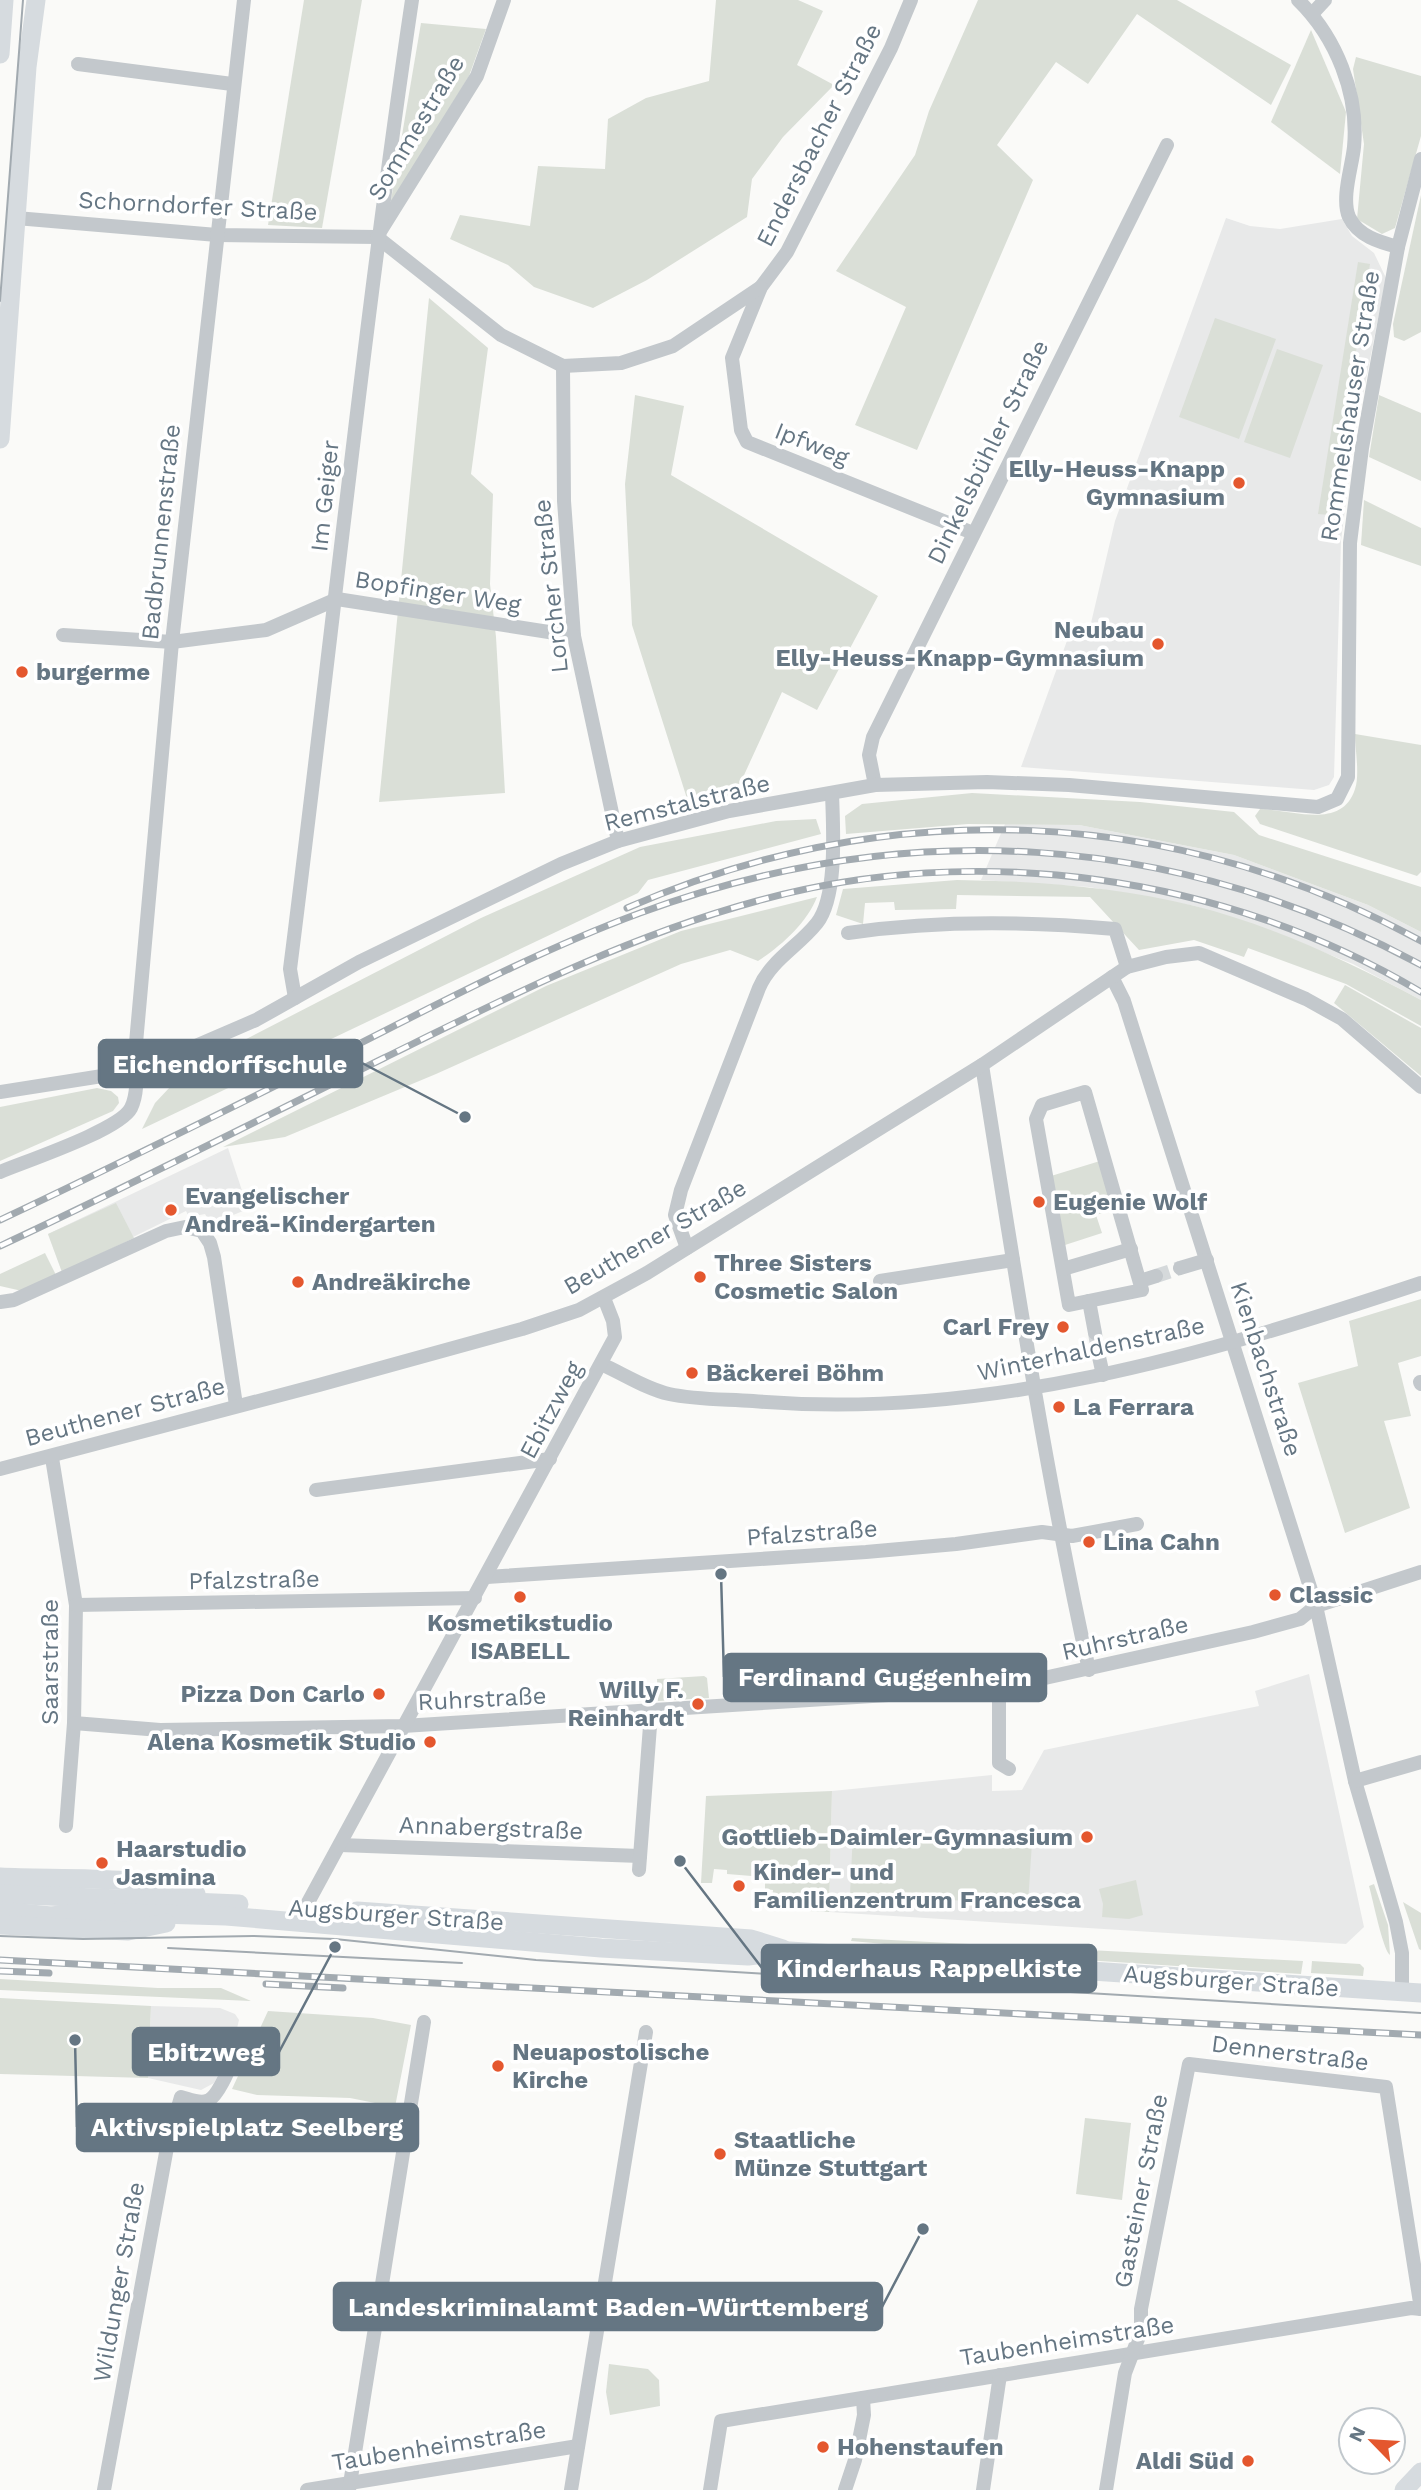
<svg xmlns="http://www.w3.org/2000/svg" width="1421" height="2490" viewBox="0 0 1421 2490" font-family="'Work Sans',sans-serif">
	<rect width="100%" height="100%" fill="#fafaf8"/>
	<g fill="#e8e9e9">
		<polygon points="1226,218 1250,226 1280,229 1342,219 1352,236 1374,253 1386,278 1353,446 1341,541 1334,777 1329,785 1314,790 1021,767 1068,638 1087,640 1115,521"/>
		<polygon points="1005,824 1079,825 1234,855 1368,905 1421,932 1421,1000 1353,964 1265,929 1195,906 1089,887 981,880"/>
		<polygon points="228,1148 248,1209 211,1224 205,1214 189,1217 186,1211 62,1272 48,1234"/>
		<polygon points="1309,1674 1364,1927 1346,1944 829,1912 832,1791 992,1775 992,1791 1022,1790 1044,1750 1259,1706 1255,1691"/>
		<polygon points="151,2006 220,2008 235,2014 239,2020 232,2049 214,2083 201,2090 148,2078"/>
	</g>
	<g fill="#dadfd7">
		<polygon points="304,0 362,0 322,228 268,225"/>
		<polygon points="716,0 798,0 823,11 797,65 834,85 783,137 752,179 747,217 647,280 593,308 534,287 508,265 450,239 460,215 530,226 538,166 605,169 608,119 646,98 709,81"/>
		<polygon points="978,0 1177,0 1291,65 1271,105 1137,14 1088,84 1056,62 997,145 1033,180 917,450 855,425 906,307 836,271 915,155 929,111"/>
		<polygon points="421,23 486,29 469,76 390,206"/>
		<polygon points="1311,30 1346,112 1340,174 1271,122"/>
		<polygon points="1356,57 1421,76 1421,136 1395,228 1382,234 1357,219 1364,144 1353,69"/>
		<polygon points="1421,195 1421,332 1404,341 1394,337 1393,324"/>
		<polygon points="1358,262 1370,264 1330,515 1318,514"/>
		<polygon points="429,298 488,348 471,474 493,494 490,584 496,637 505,793 379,802"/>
		<polygon points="1215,318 1276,339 1239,439 1179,417"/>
		<polygon points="1277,349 1323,365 1290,458 1244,442"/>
		<polygon points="635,395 684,406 671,475 878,596 817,710 782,692 734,797 690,808 632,625 625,484"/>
		<polygon points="1379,395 1421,413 1421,481 1369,457"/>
		<polygon points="1364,500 1421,528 1421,566 1361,545"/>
		<path d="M1355 734 1421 745V872L1417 876 1260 824 1255 816 1260 809C1293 810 1342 830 1355 789 1360 774 1355 750 1355 734Z"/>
		<polygon points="972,793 1140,802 1234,812 1259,835 1421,887 1421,932 1368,905 1234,855 1079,825 968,824 846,834 845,816 862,804"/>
		<polygon points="816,819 821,834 648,880 638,893 142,1129 155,1103 186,1070 481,918 640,847 776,821"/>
		<path d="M957 880C1037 881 1117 887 1195 906 1274 926 1349 962 1421 1000V1026L1346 984 1248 948 1244 957 1194 940 1139 950 1090 897 957 895 956 909 895 910 894 902 865 903 863 924 836 915 843 889Z"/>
		<path d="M817 897C807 923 781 946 758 961L730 950 681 964 436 1074 285 1137 223 1147 546 986 681 931Z"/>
		<polygon points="1345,985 1421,1028 1421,1076 1334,1003"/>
		<polygon points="97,1088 111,1091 118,1097 119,1103 113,1111 0,1161 0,1107"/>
		<polygon points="1100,1161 1114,1209 1096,1215 1102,1233 1065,1245 1051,1176"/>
		<polygon points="116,1203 134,1238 62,1272 48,1234"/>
		<polygon points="45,1253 56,1275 22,1291 0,1286 0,1274"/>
		<polygon points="1421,1299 1421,1356 1398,1363 1411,1416 1384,1421 1410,1508 1345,1533 1298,1383 1358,1366 1349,1321"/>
		<polygon points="704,1676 707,1678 709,1698 658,1701 657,1679"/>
		<polygon points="832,1791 829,1912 771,1909 773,1890 765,1889 765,1877 727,1874 727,1870 714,1869 712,1883 701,1883 706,1796"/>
		<polygon points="853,1832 1032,1842 1028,1904 850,1895"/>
		<polygon points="1136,1880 1143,1915 1129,1919 1102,1917 1103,1904 1099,1889"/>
		<path d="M1374 1884 1388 1925 1390 1955C1383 1950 1373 1900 1369 1886Z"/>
		<polygon points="1403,1902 1421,1913 1421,1950 1419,1949"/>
		<polygon points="852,1938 1303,1961 1301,1974 1007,1955 851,1941"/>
		<polygon points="1312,1961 1360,1964 1364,1968 1363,1976 1311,1973"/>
		<polygon points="0,1979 158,1988 221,1988 251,2001 0,1990"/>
		<polygon points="0,1998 151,2006 148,2078 0,2074"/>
		<polygon points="268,2011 373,2018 411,2025 395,2107 350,2098 257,2095 232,2089"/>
		<polygon points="1085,2118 1131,2123 1122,2200 1076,2194"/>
		<polygon points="609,2364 648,2369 659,2380 660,2406 610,2415 606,2392"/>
	</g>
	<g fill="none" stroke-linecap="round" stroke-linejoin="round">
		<g stroke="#d5d9db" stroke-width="14" stroke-dasharray="14 7" stroke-linecap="butt">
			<polyline points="1156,1276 1180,1268"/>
			<polyline points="1095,1333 1099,1357"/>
		</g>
		<g stroke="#c3c8cc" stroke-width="14">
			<polyline points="911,0 891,48 787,252 761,287 732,358 741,430 747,442 973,533"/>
			<path d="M1298 0C1336 37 1359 94 1354 147 1352 167 1341 198 1349 217 1358 236 1379 242 1398 247"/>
			<polyline points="1312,14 1325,0"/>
			<polyline points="78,64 232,84"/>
			<polyline points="16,218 217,235 377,237"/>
			<polyline points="381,230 477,76 504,0"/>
			<polyline points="377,237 501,335 563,366 621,363 673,346 761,287"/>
			<polyline points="563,366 564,501 574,636 618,841"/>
			<polyline points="63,635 172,642 266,630 337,599 574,636"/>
			<polyline points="875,785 869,755 873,737 1167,145"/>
			<path d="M848 933C938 920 1025 921 1115 929L1127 967"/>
			<polyline points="1112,977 1124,1001 1316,1606 1355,1781 1396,1922 1402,1953 1402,1992"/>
			<path d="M295 998 290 969C331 646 364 322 412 0"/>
			<path d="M982 1065C1014 1268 1045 1470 1089 1670"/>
			<polyline points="0,1092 134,1071 168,1058 256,1020 359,962 561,864 618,841 729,811 875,785 987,782 1069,785 1318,807 1337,799 1348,777 1350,543 1362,448 1398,247 1421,159"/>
			<polygon points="1085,1092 1142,1290 1069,1305 1036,1119 1042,1105"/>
			<path d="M0 1172C26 1161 120 1130 131 1108 140 1090 135 1062 136 1043L172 642 244 0"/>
			<path d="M687 1248 675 1215 681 1190 759 988C771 960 798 947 817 923 838 896 833 827 832 793"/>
			<polyline points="1180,1268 1207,1260"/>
			<polyline points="1063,1269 1131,1249"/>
			<polyline points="880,1281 1013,1260"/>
			<polyline points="1140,1281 1156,1276"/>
			<polyline points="1089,1301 1095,1333"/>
			<polyline points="0,1302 14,1300 166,1231 185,1227 202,1231 210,1243 214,1257 236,1405"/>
			<polyline points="1099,1357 1103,1375"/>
			<path d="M601 1364C622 1373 646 1389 669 1394 696 1400 726 1399 753 1401 984 1421 1205 1355 1421 1283"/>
			<polyline points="1420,1382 1421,1384"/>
			<polyline points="52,1458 76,1605 74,1723 66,1826"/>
			<polyline points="0,1469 319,1385 522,1329 579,1310 647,1273 982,1065 1127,967 1166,957 1199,953 1306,999 1342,1019 1421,1087"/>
			<polyline points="316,1490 550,1459"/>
			<polyline points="487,1577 866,1552 956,1544 1042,1532 1072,1536 1137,1524"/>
			<polyline points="76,1605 475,1598"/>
			<polyline points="999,1688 999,1763 1009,1769"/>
			<polyline points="74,1723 160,1730 403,1726 999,1688 1253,1632 1300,1619 1316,1606 1421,1572"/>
			<polyline points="1355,1781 1421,1762"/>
			<polyline points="340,1845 640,1856"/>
			<polyline points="639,1870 651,1713"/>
			<polyline points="305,1908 615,1337 613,1321 604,1298"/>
			<path d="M104 2490 168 2142 181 2097C189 2099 201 2105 209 2100 221 2094 235 2053 242 2040"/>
			<polyline points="307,2490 578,2446"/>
			<polyline points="349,2490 424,2022"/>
			<polyline points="571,2490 646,2032"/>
			<polyline points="710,2490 721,2421 1411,2308 1421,2309"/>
			<polyline points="845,2490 855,2460 864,2415 863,2398"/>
			<polyline points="983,2490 1000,2375"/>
			<polyline points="1106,2490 1125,2373 1141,2331 1141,2309 1189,2064 1386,2087 1421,2309"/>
		</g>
		<g stroke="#d6dbdf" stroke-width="19">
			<polyline points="0,54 4,0"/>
			<polyline points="0,439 27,67 36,0"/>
			<path d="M0 1877C61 1880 139 1874 196 1894"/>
			<polyline points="0,1894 239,1904"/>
			<polyline points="0,1911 51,1916 91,1912 226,1916 601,1948 748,1956 790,1951 1421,1993"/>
			<polyline points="357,1911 751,1939 783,1949"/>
			<polyline points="0,1925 128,1931 166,1923"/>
			<polyline points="1404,2490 1421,2472"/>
		</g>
		<g stroke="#a2aab0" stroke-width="2">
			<polyline points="0,301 23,0"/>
			<polyline points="0,1936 83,1939 253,1936 335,1939 536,1960 1421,2013"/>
			<polyline points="168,1948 462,1963"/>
		</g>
		<defs>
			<g id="rail">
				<path d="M627 908C889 794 1169 804 1421 941"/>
				<path d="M0 1220C115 1166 229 1109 343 1052 440 1003 537 951 640 913 903 816 1173 831 1421 965"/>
				<path d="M0 1246C129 1186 256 1121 384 1058 506 998 625 937 757 901 977 840 1225 875 1421 992"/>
				<polyline points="0,1960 1421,2035"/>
				<polyline points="0,1971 49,1973"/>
				<polyline points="266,1984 343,1988"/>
			</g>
		</defs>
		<use href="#rail" stroke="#a2aab0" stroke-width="7"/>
		<use href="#rail" stroke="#fff" stroke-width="4.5" stroke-dasharray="13" stroke-linecap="butt"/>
	</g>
	<g fill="#e4572e" stroke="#fff" stroke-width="2.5">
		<circle cx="1239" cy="483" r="7"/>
		<circle cx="1158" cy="644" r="7"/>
		<circle cx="22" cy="672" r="7"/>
		<circle cx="1039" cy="1202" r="7"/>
		<circle cx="171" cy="1210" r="7"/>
		<circle cx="700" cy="1277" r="7"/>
		<circle cx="298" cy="1282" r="7"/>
		<circle cx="1063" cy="1327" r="7"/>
		<circle cx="692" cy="1373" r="7"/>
		<circle cx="1059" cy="1407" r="7"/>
		<circle cx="1089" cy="1542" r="7"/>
		<circle cx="1275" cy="1595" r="7"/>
		<circle cx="520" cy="1597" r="7"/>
		<circle cx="379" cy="1694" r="7"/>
		<circle cx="698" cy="1704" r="7"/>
		<circle cx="430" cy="1742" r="7"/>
		<circle cx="1087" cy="1837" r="7"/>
		<circle cx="102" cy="1863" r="7"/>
		<circle cx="739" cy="1886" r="7"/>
		<circle cx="498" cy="2066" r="7"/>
		<circle cx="720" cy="2154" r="7"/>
		<circle cx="823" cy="2447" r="7"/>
		<circle cx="1248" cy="2461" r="7"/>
	</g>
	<g text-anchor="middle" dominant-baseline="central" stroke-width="7" stroke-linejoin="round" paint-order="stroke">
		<g font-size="24" fill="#657683" stroke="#fff">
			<text transform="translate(416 128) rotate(-59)">Sommestraße</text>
			<text transform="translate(819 135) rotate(-63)">Endersbacher Straße</text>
			<text transform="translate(198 206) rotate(3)">Schorndorfer Straße</text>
			<text transform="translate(1350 406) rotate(-81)">Rommelshauser Straße</text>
			<text transform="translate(812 444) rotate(22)">Ipfweg</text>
			<text transform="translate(988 452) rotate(-64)">Dinkelsbühler Straße</text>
			<text transform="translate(325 496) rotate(-84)">Im Geiger</text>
			<text transform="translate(161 532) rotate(-84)">Badbrunnenstraße</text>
			<text transform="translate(551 586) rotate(-96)">Lorcher Straße</text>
			<text transform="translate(438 592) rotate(9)">Bopfinger Weg</text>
			<text transform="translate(687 803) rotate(-14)">Remstalstraße</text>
			<text transform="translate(655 1237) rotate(-30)">Beuthener Straße</text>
			<text transform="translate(1091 1349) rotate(-12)">Winterhaldenstraße</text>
			<text transform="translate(1266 1369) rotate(72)">Kienbachstraße</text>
			<text transform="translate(551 1410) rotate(-62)">Ebitzweg</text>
			<text transform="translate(125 1412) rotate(-15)">Beuthener Straße</text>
			<text transform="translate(812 1533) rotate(-4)">Pfalzstraße</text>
			<text transform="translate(254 1580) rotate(-1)">Pfalzstraße</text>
			<text transform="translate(1125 1638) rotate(-13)">Ruhrstraße</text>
			<text transform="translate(50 1662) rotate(-90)">Saarstraße</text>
			<text transform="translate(482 1699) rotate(-3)">Ruhrstraße</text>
			<text transform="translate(491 1828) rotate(2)">Annabergstraße</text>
			<text transform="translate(396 1915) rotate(4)">Augsburger Straße</text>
			<text transform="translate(1231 1981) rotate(4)">Augsburger Straße</text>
			<text transform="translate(1290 2053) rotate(7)">Dennerstraße</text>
			<text transform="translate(1141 2191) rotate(-79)">Gasteiner Straße</text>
			<text transform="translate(119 2282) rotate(-80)">Wildunger Straße</text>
			<text transform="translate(1067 2341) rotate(-9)">Taubenheimstraße</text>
			<text transform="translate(439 2446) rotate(-9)">Taubenheimstraße</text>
		</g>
		<g font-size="24" font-weight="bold" fill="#657683" stroke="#fff" text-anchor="start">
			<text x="1225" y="469" text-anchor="end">Elly-Heuss-Knapp<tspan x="1225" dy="28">Gymnasium</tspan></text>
			<text x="1144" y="630" text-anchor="end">Neubau<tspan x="1144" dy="28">Elly-Heuss-Knapp-Gymnasium</tspan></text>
			<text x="36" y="672">burgerme</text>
			<text x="185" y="1196">Evangelischer<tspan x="185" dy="28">Andreä-Kindergarten</tspan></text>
			<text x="1053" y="1202">Eugenie Wolf</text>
			<text x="714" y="1263">Three Sisters<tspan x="714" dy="28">Cosmetic Salon</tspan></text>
			<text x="312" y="1282">Andreäkirche</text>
			<text x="1049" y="1327" text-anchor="end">Carl Frey</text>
			<text x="706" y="1373">Bäckerei Böhm</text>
			<text x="1073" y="1407">La Ferrara</text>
			<text x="1103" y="1542">Lina Cahn</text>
			<text x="1289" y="1595">Classic</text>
			<text x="520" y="1623" text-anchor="middle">Kosmetikstudio<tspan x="520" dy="28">ISABELL</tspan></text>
			<text x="684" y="1690" text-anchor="end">Willy F.<tspan x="684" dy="28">Reinhardt</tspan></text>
			<text x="365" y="1694" text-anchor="end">Pizza Don Carlo</text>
			<text x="416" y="1742" text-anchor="end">Alena Kosmetik Studio</text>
			<text x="1073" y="1837" text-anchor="end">Gottlieb-Daimler-Gymnasium</text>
			<text x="116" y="1849">Haarstudio<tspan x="116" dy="28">Jasmina</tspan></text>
			<text x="753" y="1872">Kinder- und<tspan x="753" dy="28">Familienzentrum Francesca</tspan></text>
			<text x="512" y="2052">Neuapostolische<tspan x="512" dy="28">Kirche</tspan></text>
			<text x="734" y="2140">Staatliche<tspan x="734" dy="28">Münze Stuttgart</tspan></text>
			<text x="837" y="2447">Hohenstaufen</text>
			<text x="1234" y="2461" text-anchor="end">Aldi Süd</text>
		</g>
	</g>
	<path fill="none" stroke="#657683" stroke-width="2.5" d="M465 1117L362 1063M721 1574L724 1677M680 1861L762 1968M335 1947L279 2052M75 2040L77 2127M923 2229L882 2307"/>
	<g fill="#657683" stroke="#fff" stroke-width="2.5">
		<circle cx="465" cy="1117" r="7"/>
		<circle cx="721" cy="1574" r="7"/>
		<circle cx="680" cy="1861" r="7"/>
		<circle cx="335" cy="1947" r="7"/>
		<circle cx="75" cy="2040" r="7"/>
		<circle cx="923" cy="2229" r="7"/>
	</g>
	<g fill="#657683" stroke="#657683" stroke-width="2.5">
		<rect x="99" y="1040" width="263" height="47" rx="7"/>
		<rect x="724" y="1654" width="322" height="47" rx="7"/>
		<rect x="762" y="1945" width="334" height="47" rx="7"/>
		<rect x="133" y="2028" width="146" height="47" rx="7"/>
		<rect x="77" y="2104" width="341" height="47" rx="7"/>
		<rect x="334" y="2283" width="548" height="47" rx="7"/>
	</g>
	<g font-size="26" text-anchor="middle" font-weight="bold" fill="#fff">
		<text x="230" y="1073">Eichendorffschule</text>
		<text x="885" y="1686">Ferdinand Guggenheim</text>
		<text x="929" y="1977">Kinderhaus Rappelkiste</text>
		<text x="206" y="2061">Ebitzweg</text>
		<text x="247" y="2136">Aktivspielplatz Seelberg</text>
		<text x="608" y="2316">Landeskriminalamt Baden-Württemberg</text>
	</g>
	<g transform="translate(1372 2441) rotate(295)"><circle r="33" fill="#ffffff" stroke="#c1c8cd" stroke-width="2"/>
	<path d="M0-5L12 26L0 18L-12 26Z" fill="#e4572e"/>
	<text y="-10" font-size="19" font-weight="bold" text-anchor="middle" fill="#657683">N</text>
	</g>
</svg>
